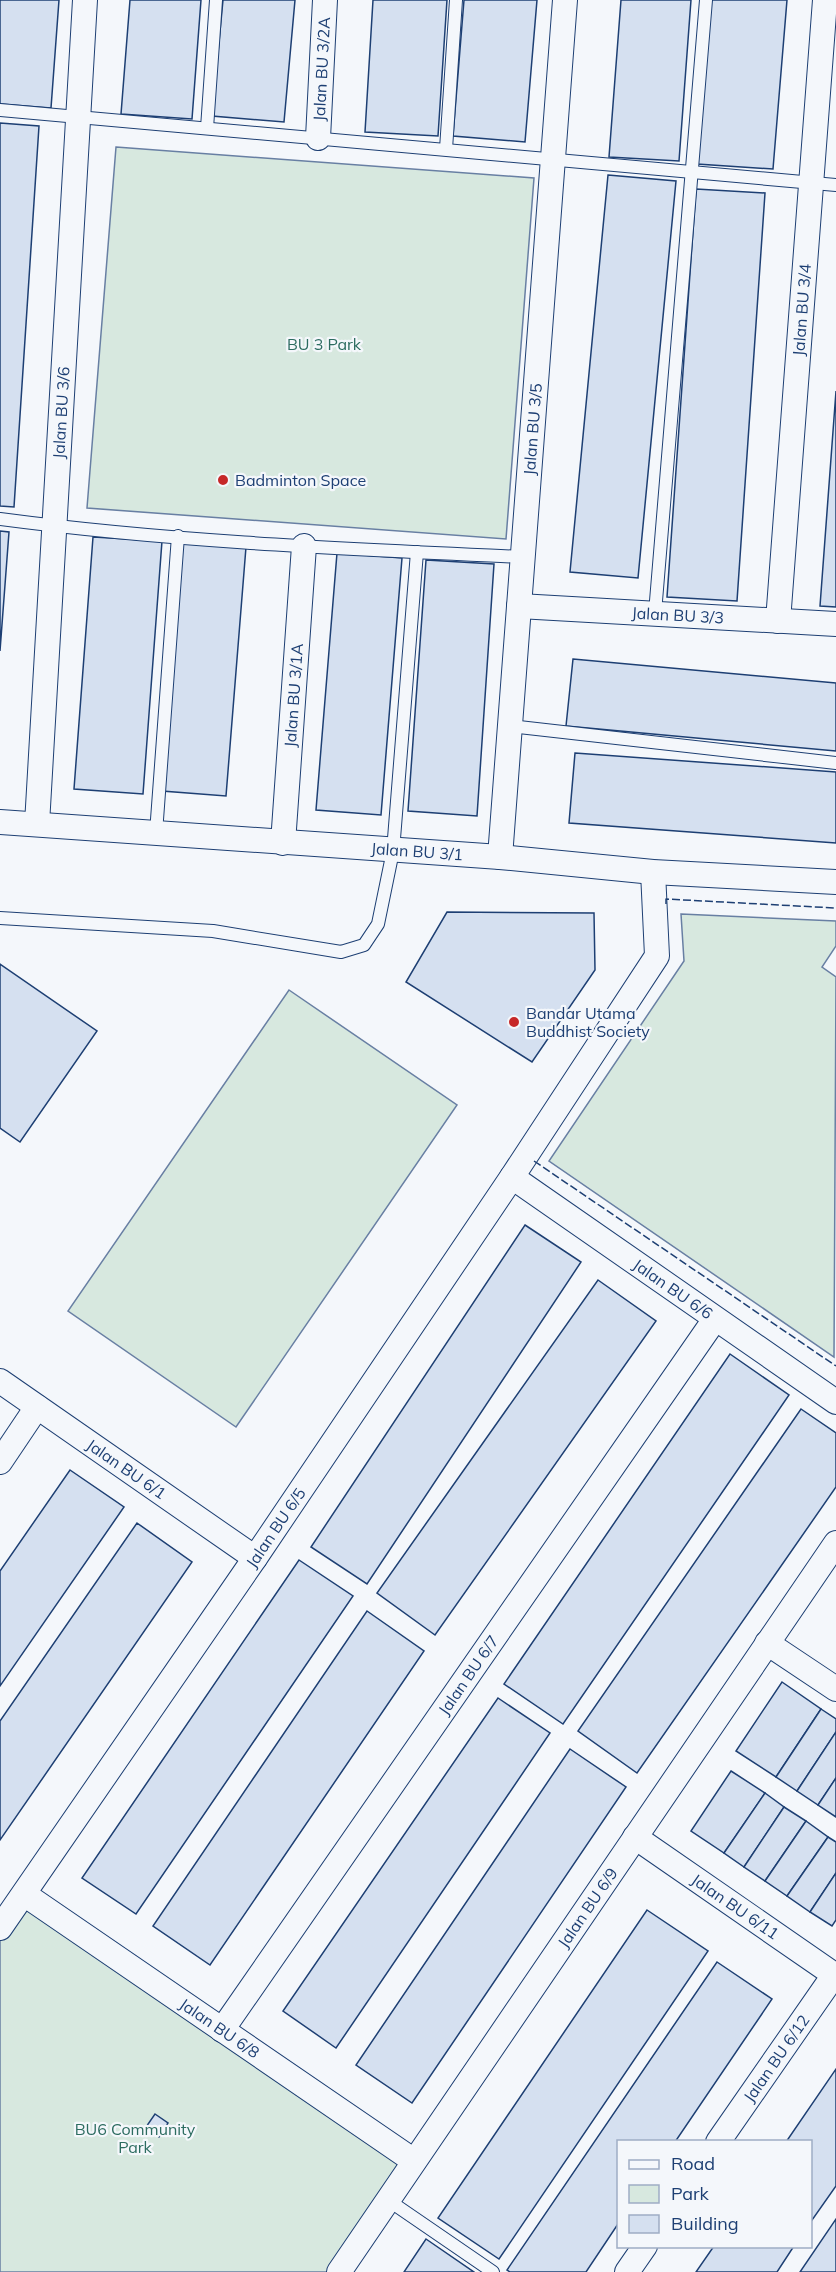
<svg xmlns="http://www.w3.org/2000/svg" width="836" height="2272" viewBox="0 0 836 2272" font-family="Mulish,sans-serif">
	<rect width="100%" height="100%" fill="#f4f7fb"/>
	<g fill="#d7e8df" stroke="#687fa3" stroke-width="1.5">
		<polygon points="116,147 534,178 506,539 87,508"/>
		<polygon points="681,914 836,921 836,946 822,967 836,977 834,1357 549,1161 684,961"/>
		<polygon points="289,990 457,1105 236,1427 68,1311"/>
		<polygon points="25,1900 409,2162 333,2272 0,2272 0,1936"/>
	</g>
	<g fill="#d5e0f0" stroke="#1d3f73" stroke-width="1.5">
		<polygon points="0,0 59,0 51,108 0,104"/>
		<polygon points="130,0 201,0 192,119 121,114"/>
		<polygon points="223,0 295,0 284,122 212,116"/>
		<polygon points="373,0 447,0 438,136 365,132"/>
		<polygon points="464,0 537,0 525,142 453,136"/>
		<polygon points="621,0 691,0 679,161 609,157"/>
		<polygon points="710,0 787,0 773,169 697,164"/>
		<polygon points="0,123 39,126 14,507 0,506"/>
		<polygon points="608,175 676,181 638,578 570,572"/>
		<polygon points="696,189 765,193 737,601 667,597"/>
		<polygon points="836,391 836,607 820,606"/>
		<polygon points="0,531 9,532 0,651"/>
		<polygon points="93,537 162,541 143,794 74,789"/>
		<polygon points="182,542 246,547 226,796 162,791"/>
		<polygon points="337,553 402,558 381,815 316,810"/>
		<polygon points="426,560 494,564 477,816 408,811"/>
		<polygon points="573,659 836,683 836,751 566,726"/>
		<polygon points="575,753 836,772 836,843 569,823"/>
		<polygon points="447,912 594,913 595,970 532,1062 406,982"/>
		<polygon points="0,964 97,1031 20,1142 0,1128"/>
		<polygon points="525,1225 581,1262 367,1584 311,1547"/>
		<polygon points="598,1280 656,1321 435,1635 377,1593"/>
		<polygon points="730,1354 789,1395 563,1724 504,1684"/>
		<polygon points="801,1409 836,1433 836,1487 637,1773 578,1731"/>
		<polygon points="70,1470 124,1507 0,1686 0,1571"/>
		<polygon points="137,1523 192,1562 0,1840 0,1721"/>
		<polygon points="299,1560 353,1596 136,1914 82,1878"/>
		<polygon points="367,1611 424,1651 210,1965 153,1926"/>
		<polygon points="782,1682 821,1709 776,1777 736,1751"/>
		<polygon points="498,1698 550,1733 336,2048 283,2011"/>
		<polygon points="821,1709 836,1719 836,1732 797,1791 776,1777"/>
		<polygon points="836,1732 836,1778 818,1805 797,1791"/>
		<polygon points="570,1749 626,1787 412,2103 356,2065"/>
		<polygon points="731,1771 765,1793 724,1853 691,1831"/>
		<polygon points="836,1778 836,1817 818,1805"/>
		<polygon points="765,1793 784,1807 744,1867 724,1853"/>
		<polygon points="784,1807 806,1821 765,1881 744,1867"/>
		<polygon points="806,1821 828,1837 787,1896 765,1881"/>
		<polygon points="828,1837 836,1842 836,1873 810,1912 787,1896"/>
		<polygon points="836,1873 836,1920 832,1926 810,1912"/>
		<polygon points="647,1910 708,1951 499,2259 438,2218"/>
		<polygon points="717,1962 772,1999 675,2142 618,2142 618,2224 586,2272 510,2272 507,2270"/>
		<polygon points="836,2069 836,2186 810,2223 810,2142 786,2142"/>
		<polygon points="155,2114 168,2123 159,2137 146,2127"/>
		<polygon points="836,2219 836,2272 800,2272"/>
		<polygon points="426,2239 474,2272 404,2272"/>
		<polygon points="714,2246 794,2246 777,2272 696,2272"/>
	</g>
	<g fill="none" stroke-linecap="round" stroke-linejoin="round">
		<defs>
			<g id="service">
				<polyline points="0,110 836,185"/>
				<polyline points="207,128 216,0"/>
				<polyline points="446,149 456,0"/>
				<path d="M0 519C173 542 349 549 523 557"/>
				<polyline points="655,613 706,0"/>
				<polyline points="510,726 836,763"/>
				<polyline points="156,833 178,536"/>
				<polyline points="0,918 213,931 341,952 364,945 378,924 393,851 417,552"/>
				<polyline points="388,2200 493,2272"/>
			</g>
			<g id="minor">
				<path id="s1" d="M318 138 325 0"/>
				<path id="s2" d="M519 606 836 624"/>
				<path id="s3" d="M778 621 825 0"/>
				<path id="s4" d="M0 822 500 857 653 872 836 882"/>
				<path id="s5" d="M37 824 85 0"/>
				<path id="s6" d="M283 843 304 546"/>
				<path id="s7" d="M500 857 565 0"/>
				<path id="s8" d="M512 1177 836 1402"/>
				<path id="s9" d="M0 1381 255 1558"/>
				<polyline points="0,1462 37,1407"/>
				<polyline points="767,1643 836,1689"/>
				<path id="s10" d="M635 1837 836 1976"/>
				<path id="s11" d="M24 1894 414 2161"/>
				<path id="s12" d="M0 1928 255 1558 512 1177 657 956 653 872"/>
				<path id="s13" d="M222 2030 715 1319"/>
				<path id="s14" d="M718 2142 834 1975"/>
				<path id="s15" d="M339 2272 836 1543"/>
				<polyline points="627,2272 645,2246"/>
			</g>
		</defs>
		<use href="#service" stroke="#1d3f73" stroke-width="14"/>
		<use href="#minor" stroke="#1d3f73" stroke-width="26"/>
		<use href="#service" stroke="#f4f7fb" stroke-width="12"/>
		<use href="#minor" stroke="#f4f7fb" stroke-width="24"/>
		<g stroke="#1d3f73" stroke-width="1.5" stroke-dasharray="8 3" stroke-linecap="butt">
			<polyline points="666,904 666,899 836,908"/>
			<polyline points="534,1161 836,1366"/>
		</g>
	</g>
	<g fill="#c62828" stroke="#f4f7fb" stroke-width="2">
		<circle cx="223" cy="480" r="6"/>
		<circle cx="514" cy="1022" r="6"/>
	</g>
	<g text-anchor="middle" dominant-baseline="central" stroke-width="4.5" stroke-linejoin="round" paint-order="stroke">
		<g font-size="16" fill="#1d3f73" stroke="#f4f7fb">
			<text stroke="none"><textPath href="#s1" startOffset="69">Jalan BU 3/2A</textPath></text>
			<text stroke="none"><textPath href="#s3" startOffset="312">Jalan BU 3/4</textPath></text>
			<text stroke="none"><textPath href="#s5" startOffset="412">Jalan BU 3/6</textPath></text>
			<text stroke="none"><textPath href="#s7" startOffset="429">Jalan BU 3/5</textPath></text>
			<text stroke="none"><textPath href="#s2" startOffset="159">Jalan BU 3/3</textPath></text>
			<text stroke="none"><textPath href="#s6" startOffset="148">Jalan BU 3/1A</textPath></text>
			<text stroke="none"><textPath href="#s4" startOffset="418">Jalan BU 3/1</textPath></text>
			<text stroke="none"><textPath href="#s8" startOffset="196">Jalan BU 6/6</textPath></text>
			<text stroke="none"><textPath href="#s9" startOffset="154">Jalan BU 6/1</textPath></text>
			<text stroke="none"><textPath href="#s12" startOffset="486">Jalan BU 6/5</textPath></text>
			<text stroke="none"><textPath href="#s13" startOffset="432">Jalan BU 6/7</textPath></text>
			<text stroke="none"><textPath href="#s10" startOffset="122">Jalan BU 6/11</textPath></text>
			<text stroke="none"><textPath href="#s15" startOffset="441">Jalan BU 6/9</textPath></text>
			<text stroke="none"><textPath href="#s11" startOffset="237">Jalan BU 6/8</textPath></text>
			<text stroke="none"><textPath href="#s14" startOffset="102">Jalan BU 6/12</textPath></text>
		</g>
		<g font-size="16" fill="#2c6c60" stroke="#f4f7fb">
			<text x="324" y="344">BU 3 Park</text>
			<text x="135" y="2129">BU6 Community<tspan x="135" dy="18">Park</tspan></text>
		</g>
		<g font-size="16" fill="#1d3f73" stroke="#f4f7fb" text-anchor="start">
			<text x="235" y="480">Badminton Space</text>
			<text x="526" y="1013">Bandar Utama<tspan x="526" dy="18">Buddhist Society</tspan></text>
		</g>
	</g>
	<rect x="617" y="2140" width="195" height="108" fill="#f4f7fb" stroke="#9eadc5" stroke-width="1.5"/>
	<rect x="629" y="2160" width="30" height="9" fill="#f4f7fb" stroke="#9eadc5" stroke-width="1.5"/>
	<text x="671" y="2170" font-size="18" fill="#1d3f73">Road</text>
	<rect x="629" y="2185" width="30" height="18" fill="#d7e8df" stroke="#9eadc5" stroke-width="1.5"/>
	<text x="671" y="2200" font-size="18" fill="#1d3f73">Park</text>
	<rect x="629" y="2215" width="30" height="18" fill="#d5e0f0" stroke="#9eadc5" stroke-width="1.5"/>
	<text x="671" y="2230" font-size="18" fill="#1d3f73">Building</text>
</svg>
